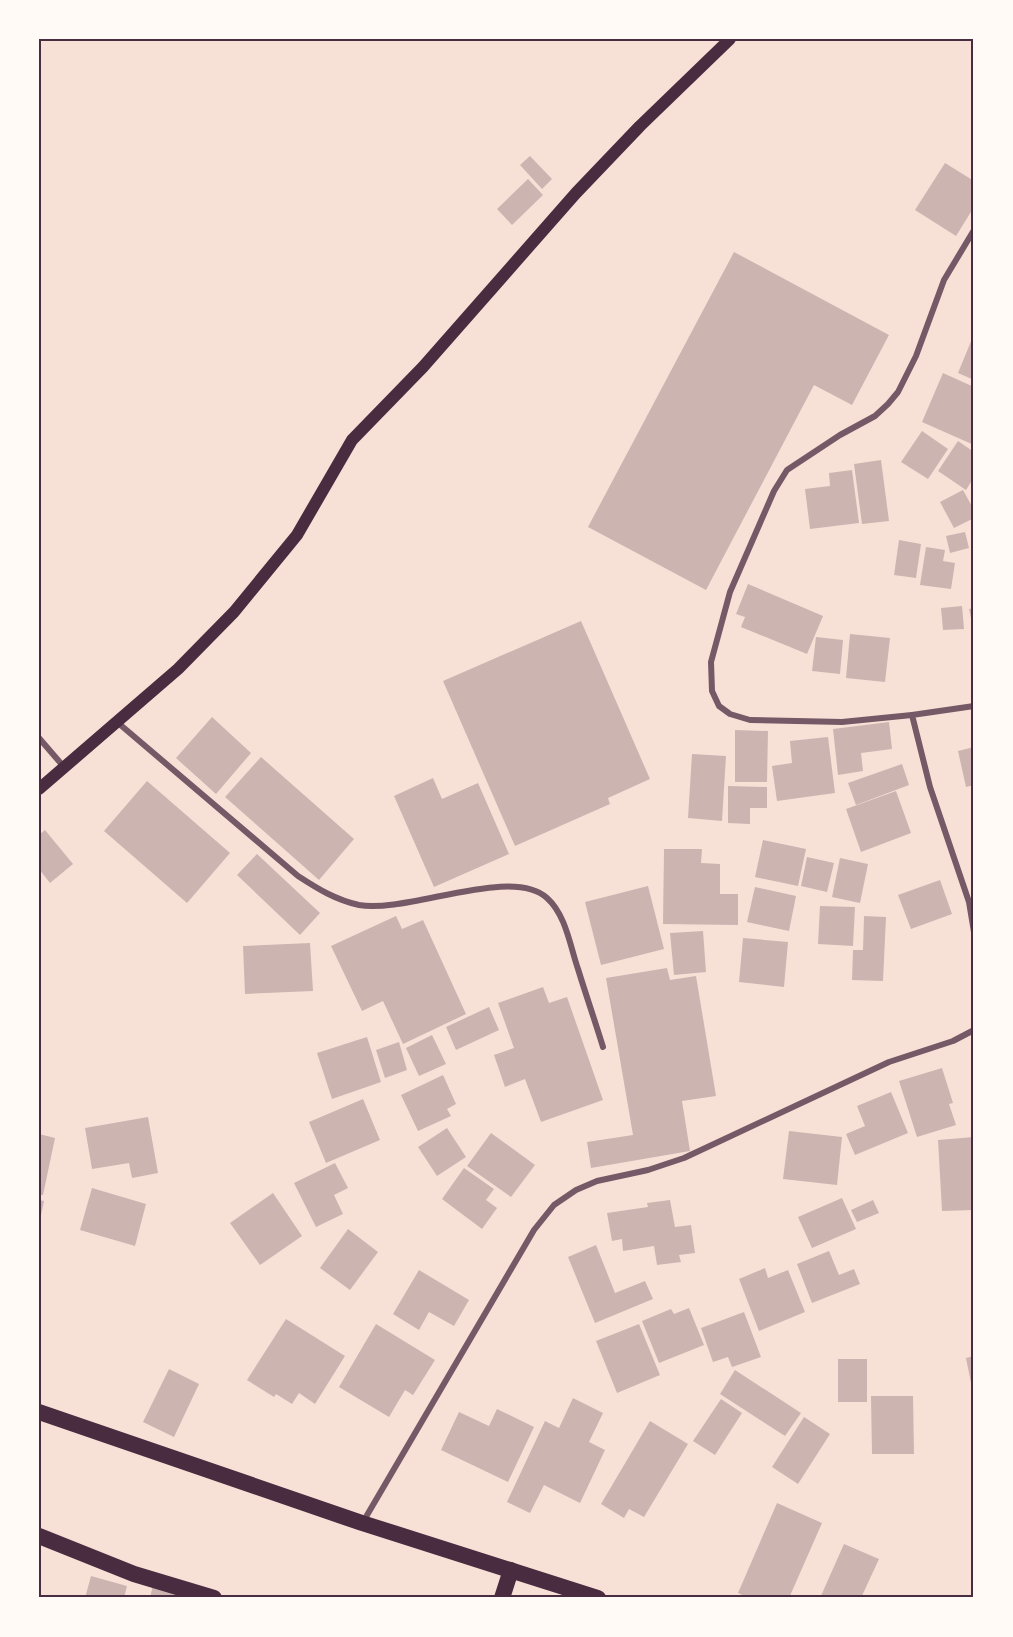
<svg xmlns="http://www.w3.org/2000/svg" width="1013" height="1637" viewBox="0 0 1013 1637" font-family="Inter,sans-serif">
	<rect width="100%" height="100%" fill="#f7e1d7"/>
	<g fill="#ccb4b1">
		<polygon points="530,156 552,179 542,189 520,165"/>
		<polygon points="945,163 974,181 974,207 956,236 915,210"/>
		<polygon points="528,179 543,195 512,225 497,209"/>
		<polygon points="734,252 889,335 852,405 814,385 706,590 588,527"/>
		<polygon points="974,334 974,380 958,373"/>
		<polygon points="943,373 974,387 974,445 922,422"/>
		<polygon points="922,431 948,449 928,479 901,462"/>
		<polygon points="958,441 974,452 974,477 966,490 938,471"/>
		<polygon points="881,460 889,521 862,524 854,464"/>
		<polygon points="852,470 859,523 810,529 805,489 830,486 829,473"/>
		<polygon points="963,490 974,510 974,518 954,528 940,502"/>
		<polygon points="965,532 969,548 950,553 946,536"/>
		<polygon points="899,540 921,544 916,578 894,575"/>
		<polygon points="926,547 945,550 943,561 955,563 951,589 920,585"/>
		<polygon points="748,584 823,616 807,654 741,627 745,617 736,614"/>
		<polygon points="962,606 964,629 943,630 941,608"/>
		<polygon points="974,608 974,626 973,627 969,609"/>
		<polygon points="581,621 650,779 608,798 610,804 515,846 443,681"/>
		<polygon points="850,634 890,638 885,682 846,678"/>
		<polygon points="816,637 843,640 840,674 812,671"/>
		<polygon points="212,717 251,753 216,794 176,758"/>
		<polygon points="889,722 892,749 861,753 863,771 838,775 833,729"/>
		<polygon points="735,730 768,731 767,782 735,782"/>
		<polygon points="828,737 835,793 777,801 772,766 792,763 790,741"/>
		<polygon points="974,747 974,785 966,787 958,751"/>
		<polygon points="692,754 726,756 722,821 688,818"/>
		<polygon points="261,757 354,839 319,880 225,797"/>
		<polygon points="902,764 909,785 856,805 848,783"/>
		<polygon points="433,778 442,799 478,783 509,854 434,887 394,796"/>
		<polygon points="147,781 230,853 187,903 104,831"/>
		<polygon points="728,786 767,787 767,808 750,808 750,824 728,823"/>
		<polygon points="896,791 911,833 861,852 846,809"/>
		<polygon points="45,830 73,864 50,883 39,869 39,835"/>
		<polygon points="763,840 806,849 798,886 755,877"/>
		<polygon points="664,849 702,849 701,863 720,864 720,894 738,894 738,925 663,924"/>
		<polygon points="257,854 320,913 300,935 237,875"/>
		<polygon points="807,857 834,863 827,892 801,886"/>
		<polygon points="840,858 868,864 860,903 832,897"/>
		<polygon points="940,880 952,914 911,929 898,895"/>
		<polygon points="648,886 664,949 601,965 585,902"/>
		<polygon points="755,887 796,896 789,931 747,922"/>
		<polygon points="820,906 855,907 853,946 818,944"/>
		<polygon points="396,916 402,929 423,920 466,1014 403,1044 383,1001 362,1011 331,946"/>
		<polygon points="864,916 886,917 883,981 852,980 853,950 863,950"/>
		<polygon points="703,931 706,972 674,975 670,933"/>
		<polygon points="743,938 788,942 784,987 739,982"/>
		<polygon points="310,943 313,991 245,994 243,946"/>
		<polygon points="667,968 670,980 696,976 716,1096 682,1101 690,1151 591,1168 587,1142 633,1135 606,978"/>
		<polygon points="543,987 549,1003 567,997 603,1100 541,1122 525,1079 505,1087 494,1055 514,1048 498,1003"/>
		<polygon points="489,1007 499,1030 456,1050 446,1027"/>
		<polygon points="432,1035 446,1064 419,1076 406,1048"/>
		<polygon points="367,1037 381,1082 332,1099 317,1053"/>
		<polygon points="399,1042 407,1070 385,1078 376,1050"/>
		<polygon points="942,1068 953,1103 949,1104 956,1125 917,1137 899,1081"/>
		<polygon points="443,1075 456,1104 447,1109 451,1116 418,1131 401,1095"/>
		<polygon points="891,1092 908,1133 855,1155 846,1134 865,1126 857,1106"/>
		<polygon points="363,1099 380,1140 326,1163 309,1122"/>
		<polygon points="148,1117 158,1173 132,1178 129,1163 92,1169 85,1128"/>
		<polygon points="447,1128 466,1157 437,1176 418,1147"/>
		<polygon points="789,1131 842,1137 837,1185 783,1179"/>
		<polygon points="491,1133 535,1165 511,1197 467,1166"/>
		<polygon points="39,1134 55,1138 43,1195 39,1195"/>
		<polygon points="974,1137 974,1210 942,1211 938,1140"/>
		<polygon points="335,1163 348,1188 334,1195 343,1214 316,1227 294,1183"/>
		<polygon points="464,1168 494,1189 486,1200 497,1208 482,1229 442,1199"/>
		<polygon points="92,1188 146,1204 135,1246 80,1230"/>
		<polygon points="273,1193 302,1236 260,1265 230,1223"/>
		<polygon points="842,1198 856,1229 812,1248 798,1217"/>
		<polygon points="39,1200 44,1201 40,1220 39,1220"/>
		<polygon points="670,1200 675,1227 691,1225 695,1253 679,1255 681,1262 657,1265 654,1246 623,1251 622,1239 612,1241 607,1213 648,1207 647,1203"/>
		<polygon points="873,1200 879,1213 857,1222 851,1210"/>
		<polygon points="348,1229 378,1252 350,1290 320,1268"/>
		<polygon points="596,1245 615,1293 645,1281 653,1299 595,1323 568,1257"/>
		<polygon points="829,1251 839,1275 854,1269 860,1284 812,1303 797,1264"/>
		<polygon points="765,1268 768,1278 788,1270 805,1312 759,1331 739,1279"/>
		<polygon points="419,1270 469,1300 454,1326 429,1312 419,1330 393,1314"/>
		<polygon points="689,1308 704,1345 659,1363 642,1321 671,1309 674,1314"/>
		<polygon points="744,1312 761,1357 732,1367 728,1357 713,1362 701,1328"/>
		<polygon points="286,1319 345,1356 315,1404 299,1393 292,1404 276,1394 274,1397 247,1380"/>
		<polygon points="376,1324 435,1360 413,1395 405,1390 389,1417 339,1387"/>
		<polygon points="639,1324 660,1375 617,1393 596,1341"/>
		<polygon points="974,1356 974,1393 973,1393 966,1358"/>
		<rect x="838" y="1359" width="29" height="43"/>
		<polygon points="169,1369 199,1384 174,1437 143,1422"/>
		<polygon points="735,1370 801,1413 785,1436 720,1394"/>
		<polygon points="871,1396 913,1396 914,1454 872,1454"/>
		<polygon points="573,1398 603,1413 589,1442 605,1450 580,1503 544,1485 530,1513 507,1502 545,1421 559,1428"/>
		<polygon points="721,1399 742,1413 715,1455 693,1441"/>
		<polygon points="497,1409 534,1427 508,1482 441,1450 459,1412 489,1426"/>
		<polygon points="804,1417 830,1434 798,1484 772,1467"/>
		<polygon points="650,1421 688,1444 644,1517 629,1509 624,1518 601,1504"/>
		<polygon points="777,1503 822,1523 789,1598 749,1598 738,1593"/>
		<polygon points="844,1544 879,1559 861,1598 820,1598"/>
		<polygon points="971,1547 974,1547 974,1589 972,1589"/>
		<polygon points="91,1576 127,1586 124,1598 85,1598"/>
		<polygon points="153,1585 206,1598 150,1598"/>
	</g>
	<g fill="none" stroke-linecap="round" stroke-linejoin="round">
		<g stroke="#755966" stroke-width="6">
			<polyline points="974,706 912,715 930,787 969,902 974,932"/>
			<polyline points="912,715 842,722 750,720 730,714 719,706 712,691 711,662 730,592 774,491 787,470 840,435 875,416 888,404 898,392 916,356 944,280 974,230"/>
			<path d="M117 722 298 876C318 889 336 900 359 905 406 914 512 865 547 898 566 915 570 946 578 969 586 995 595 1021 603 1047"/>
			<polyline points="39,738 64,767"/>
			<polyline points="363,1522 534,1230 554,1205 576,1190 597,1181 648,1170 684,1158 889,1062 953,1041 974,1030"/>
		</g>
		<polyline stroke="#4a2c40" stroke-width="12" points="39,789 178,669 234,612 297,535 352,440 423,367 576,193 640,126 730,39"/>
		<g stroke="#4a2c40" stroke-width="16">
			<polyline points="39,1412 362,1523 598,1598"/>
			<polyline points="39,1536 134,1574 214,1598"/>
			<polyline points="502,1598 511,1570"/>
		</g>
	</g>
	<rect width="1013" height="1637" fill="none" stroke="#fffaf5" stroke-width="81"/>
	<rect x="40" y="40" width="932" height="1556" fill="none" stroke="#4a2c40" stroke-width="2"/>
</svg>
